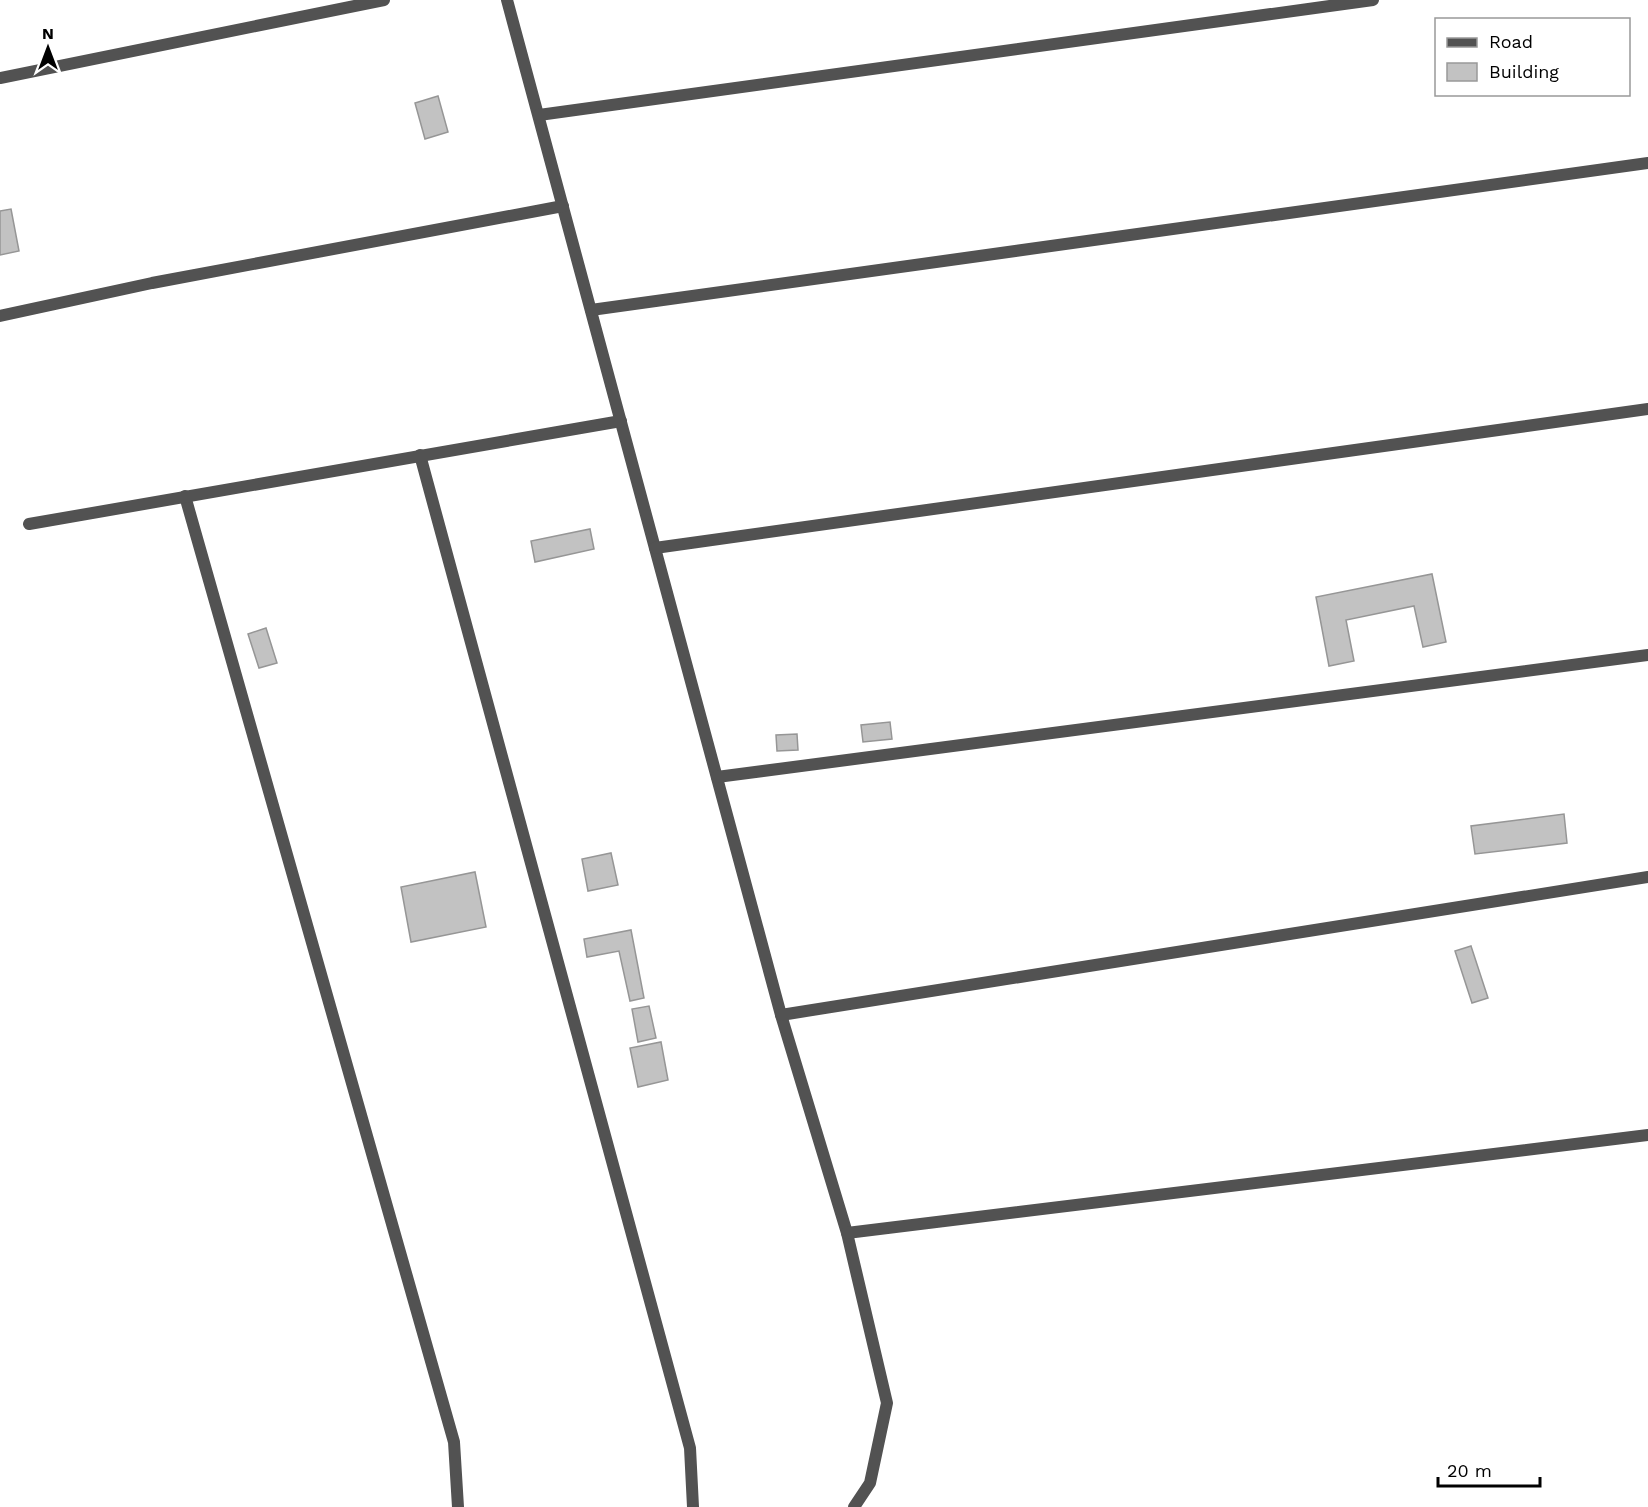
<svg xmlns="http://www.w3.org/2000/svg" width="1648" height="1507" viewBox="0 0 1648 1507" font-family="'Work Sans',sans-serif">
	<rect width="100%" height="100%" fill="#fff"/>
	<g fill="#c2c2c2" stroke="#969696" stroke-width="1.5">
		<polygon points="438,96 448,132 425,139 415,103"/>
		<polygon points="11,209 19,251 0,255 0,211"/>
		<polygon points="590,529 594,549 535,562 531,541"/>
		<polygon points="1432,574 1446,642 1423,647 1414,606 1346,620 1354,661 1329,666 1316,597"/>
		<polygon points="266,628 277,663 259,668 248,634"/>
		<polygon points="890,722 892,739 863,742 861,725"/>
		<polygon points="797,734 798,750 777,751 776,735"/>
		<polygon points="1564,814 1567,843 1475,854 1471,826"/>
		<polygon points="611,853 618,885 588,891 582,859"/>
		<polygon points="475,872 486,927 411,942 401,887"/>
		<polygon points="631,930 644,998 630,1001 619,951 587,957 584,939"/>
		<polygon points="1471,946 1488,998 1472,1003 1455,951"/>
		<polygon points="649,1006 656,1038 638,1042 632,1009"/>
		<polygon points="661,1042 668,1080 638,1087 630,1048"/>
	</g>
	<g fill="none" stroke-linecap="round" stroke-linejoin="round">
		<g stroke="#525252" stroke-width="12">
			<polyline points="507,0 781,1015 847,1233 887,1403 870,1483 854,1507"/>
			<polyline points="0,78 384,0"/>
			<polyline points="539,115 1373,0"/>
			<polyline points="591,310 1648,163"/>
			<polyline points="0,316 152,283 563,206"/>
			<polyline points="420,455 690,1448 693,1507"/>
			<polyline points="185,496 454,1442 458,1507"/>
			<polyline points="29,524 621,421"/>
			<polyline points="655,548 1648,409"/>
			<polyline points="717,777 1648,655"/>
			<polyline points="781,1015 1648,877"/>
			<polyline points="847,1233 1648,1135"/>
		</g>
	</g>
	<rect x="1435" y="18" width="195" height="78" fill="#ffffff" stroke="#999999" stroke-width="1.5"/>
	<rect x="1447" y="38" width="30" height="9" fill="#525252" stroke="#999999" stroke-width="1.5"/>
	<text x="1489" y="48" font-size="18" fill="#000000">Road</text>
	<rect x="1447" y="63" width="30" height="18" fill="#c2c2c2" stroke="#999999" stroke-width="1.5"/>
	<text x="1489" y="78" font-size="18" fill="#000000">Building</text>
	<g transform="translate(48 48)" stroke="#ffffff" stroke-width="4.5" paint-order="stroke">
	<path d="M0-4.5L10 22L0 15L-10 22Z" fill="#000000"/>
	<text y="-9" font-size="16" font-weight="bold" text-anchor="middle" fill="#000000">N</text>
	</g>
	<path d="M1438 1477v9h102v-9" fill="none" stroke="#000000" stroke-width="3"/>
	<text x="1447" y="1477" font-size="18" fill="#000000" stroke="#ffffff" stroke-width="4.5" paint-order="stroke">20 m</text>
</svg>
